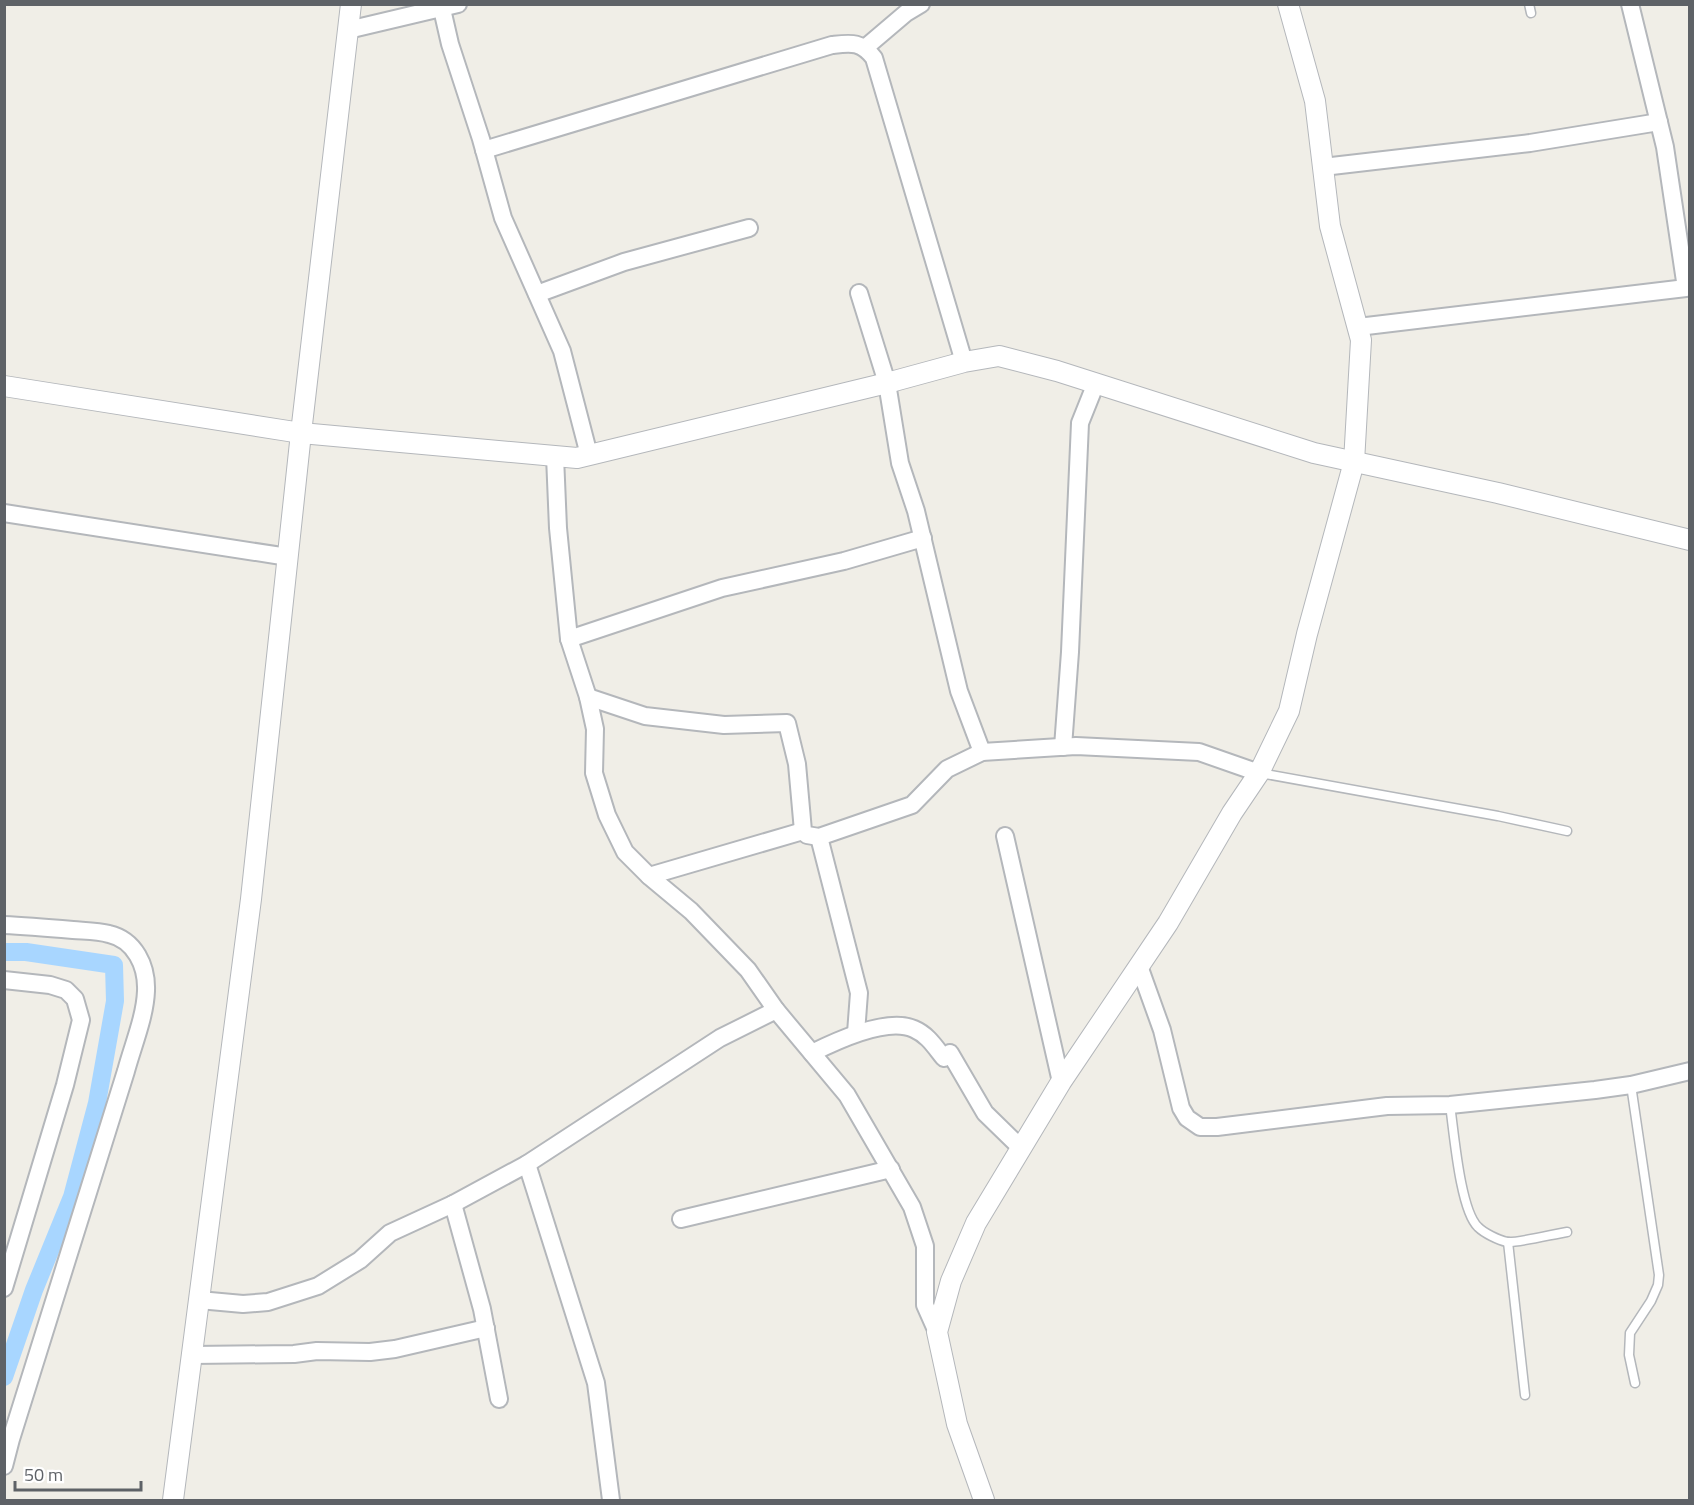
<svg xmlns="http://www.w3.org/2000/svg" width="1694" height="1505" viewBox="0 0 1694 1505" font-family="'Titillium Web',sans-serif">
	<rect width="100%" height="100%" fill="#f0eee7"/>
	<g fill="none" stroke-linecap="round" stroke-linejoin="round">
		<polyline stroke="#a8d6ff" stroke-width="18" points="4,952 26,952 114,965 115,1001 97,1103 72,1197 34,1290 4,1377"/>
		<defs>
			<g id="service">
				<polyline points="1529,4 1531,13"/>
				<polyline points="1260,773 1498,816 1567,831"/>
				<polyline points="1631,1085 1659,1275 1658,1285 1651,1301 1630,1333 1629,1355 1635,1383"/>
				<path d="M1450 1105C1454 1132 1460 1210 1478 1227 1484 1233 1498 1240 1507 1242 1518 1243 1554 1234 1567 1232"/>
				<polyline points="1508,1242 1525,1395"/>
			</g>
			<g id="minor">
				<polyline points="442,9 450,44 481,139 503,218 562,351 589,455"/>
				<polyline points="348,30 458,4"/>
				<polyline points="866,47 906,13 921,4"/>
				<path d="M484 150 832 45C851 43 861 41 874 58L964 362"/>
				<polyline points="1323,167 1530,143 1659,122"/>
				<polyline points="859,293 887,383 900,463 916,511 959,691 982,752"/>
				<polyline points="537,294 624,262 749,228"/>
				<polyline points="1358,327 1686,288 1665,147 1630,4"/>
				<polyline points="555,456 558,528 569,639 588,697 595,729 594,773 607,815 625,852 649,876 691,911 748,970 776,1010 847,1095 912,1207 925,1246 925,1305 937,1332"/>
				<polyline points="4,513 288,557"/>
				<polyline points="569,639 722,588 844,561 923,538"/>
				<polyline points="588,697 645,716 724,725 787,723 797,764 803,831 807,835 819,837 912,805 947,769 982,752 1076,746 1199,752 1259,773"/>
				<polyline points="1063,747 1070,652 1080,423 1096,383"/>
				<polyline points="1005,836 1061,1082"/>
				<polyline points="819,837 859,993 856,1033"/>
				<polyline points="649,876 803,831"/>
				<path d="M4 925C27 926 50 928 73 930 85 931 98 931 109 934 135 940 147 966 146 991 145 1017 133 1045 126 1071L11 1439 4 1466"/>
				<polyline points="1139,966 1162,1030 1181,1108 1187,1118 1200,1127 1217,1127 1387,1106 1450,1105 1595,1090 1631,1085 1690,1071"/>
				<polyline points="4,980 50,985 66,990 75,999 81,1020 65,1085 4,1288"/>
				<path d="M812 1053C836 1041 887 1017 914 1029 928 1035 935 1047 944 1058"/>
				<polyline points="950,1053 985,1113 1021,1148"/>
				<polyline points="527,1164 596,1383 611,1500"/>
				<polyline points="453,1204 482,1309 499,1399"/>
				<polyline points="681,1219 891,1169"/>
				<polyline points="199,1300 243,1304 268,1302 318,1286 360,1260 390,1233 453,1204 527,1164 720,1038 776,1010"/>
				<polyline points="192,1355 294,1354 317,1351 370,1352 395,1349 486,1328"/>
			</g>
			<g id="tertiary">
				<polyline points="4,386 301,433 577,458 887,383 964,362 999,356 1057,371 1314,453 1498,493 1690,540"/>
				<polyline points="173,1500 251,899 301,433 351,4"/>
				<polyline points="984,1500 957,1424 937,1332 951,1281 976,1223 1061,1082 1168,923 1232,813 1259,773 1289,711 1307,634 1354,462 1361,340 1330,226 1315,101 1288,4"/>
			</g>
		</defs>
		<use href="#service" stroke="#b4b7bb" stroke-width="11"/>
		<use href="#minor" stroke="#b4b7bb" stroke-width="20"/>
		<use href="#tertiary" stroke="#b4b7bb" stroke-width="22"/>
		<use href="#service" stroke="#fff" stroke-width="8"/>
		<use href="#minor" stroke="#fff" stroke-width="16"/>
		<use href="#tertiary" stroke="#fff" stroke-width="20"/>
	</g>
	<rect width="1694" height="1505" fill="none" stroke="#5e6267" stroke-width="12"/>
	<path d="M15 1481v9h126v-9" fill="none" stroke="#5e6267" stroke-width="3"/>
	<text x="24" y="1481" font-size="18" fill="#5e6267" stroke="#ffffff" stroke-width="4.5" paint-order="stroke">50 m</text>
</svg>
